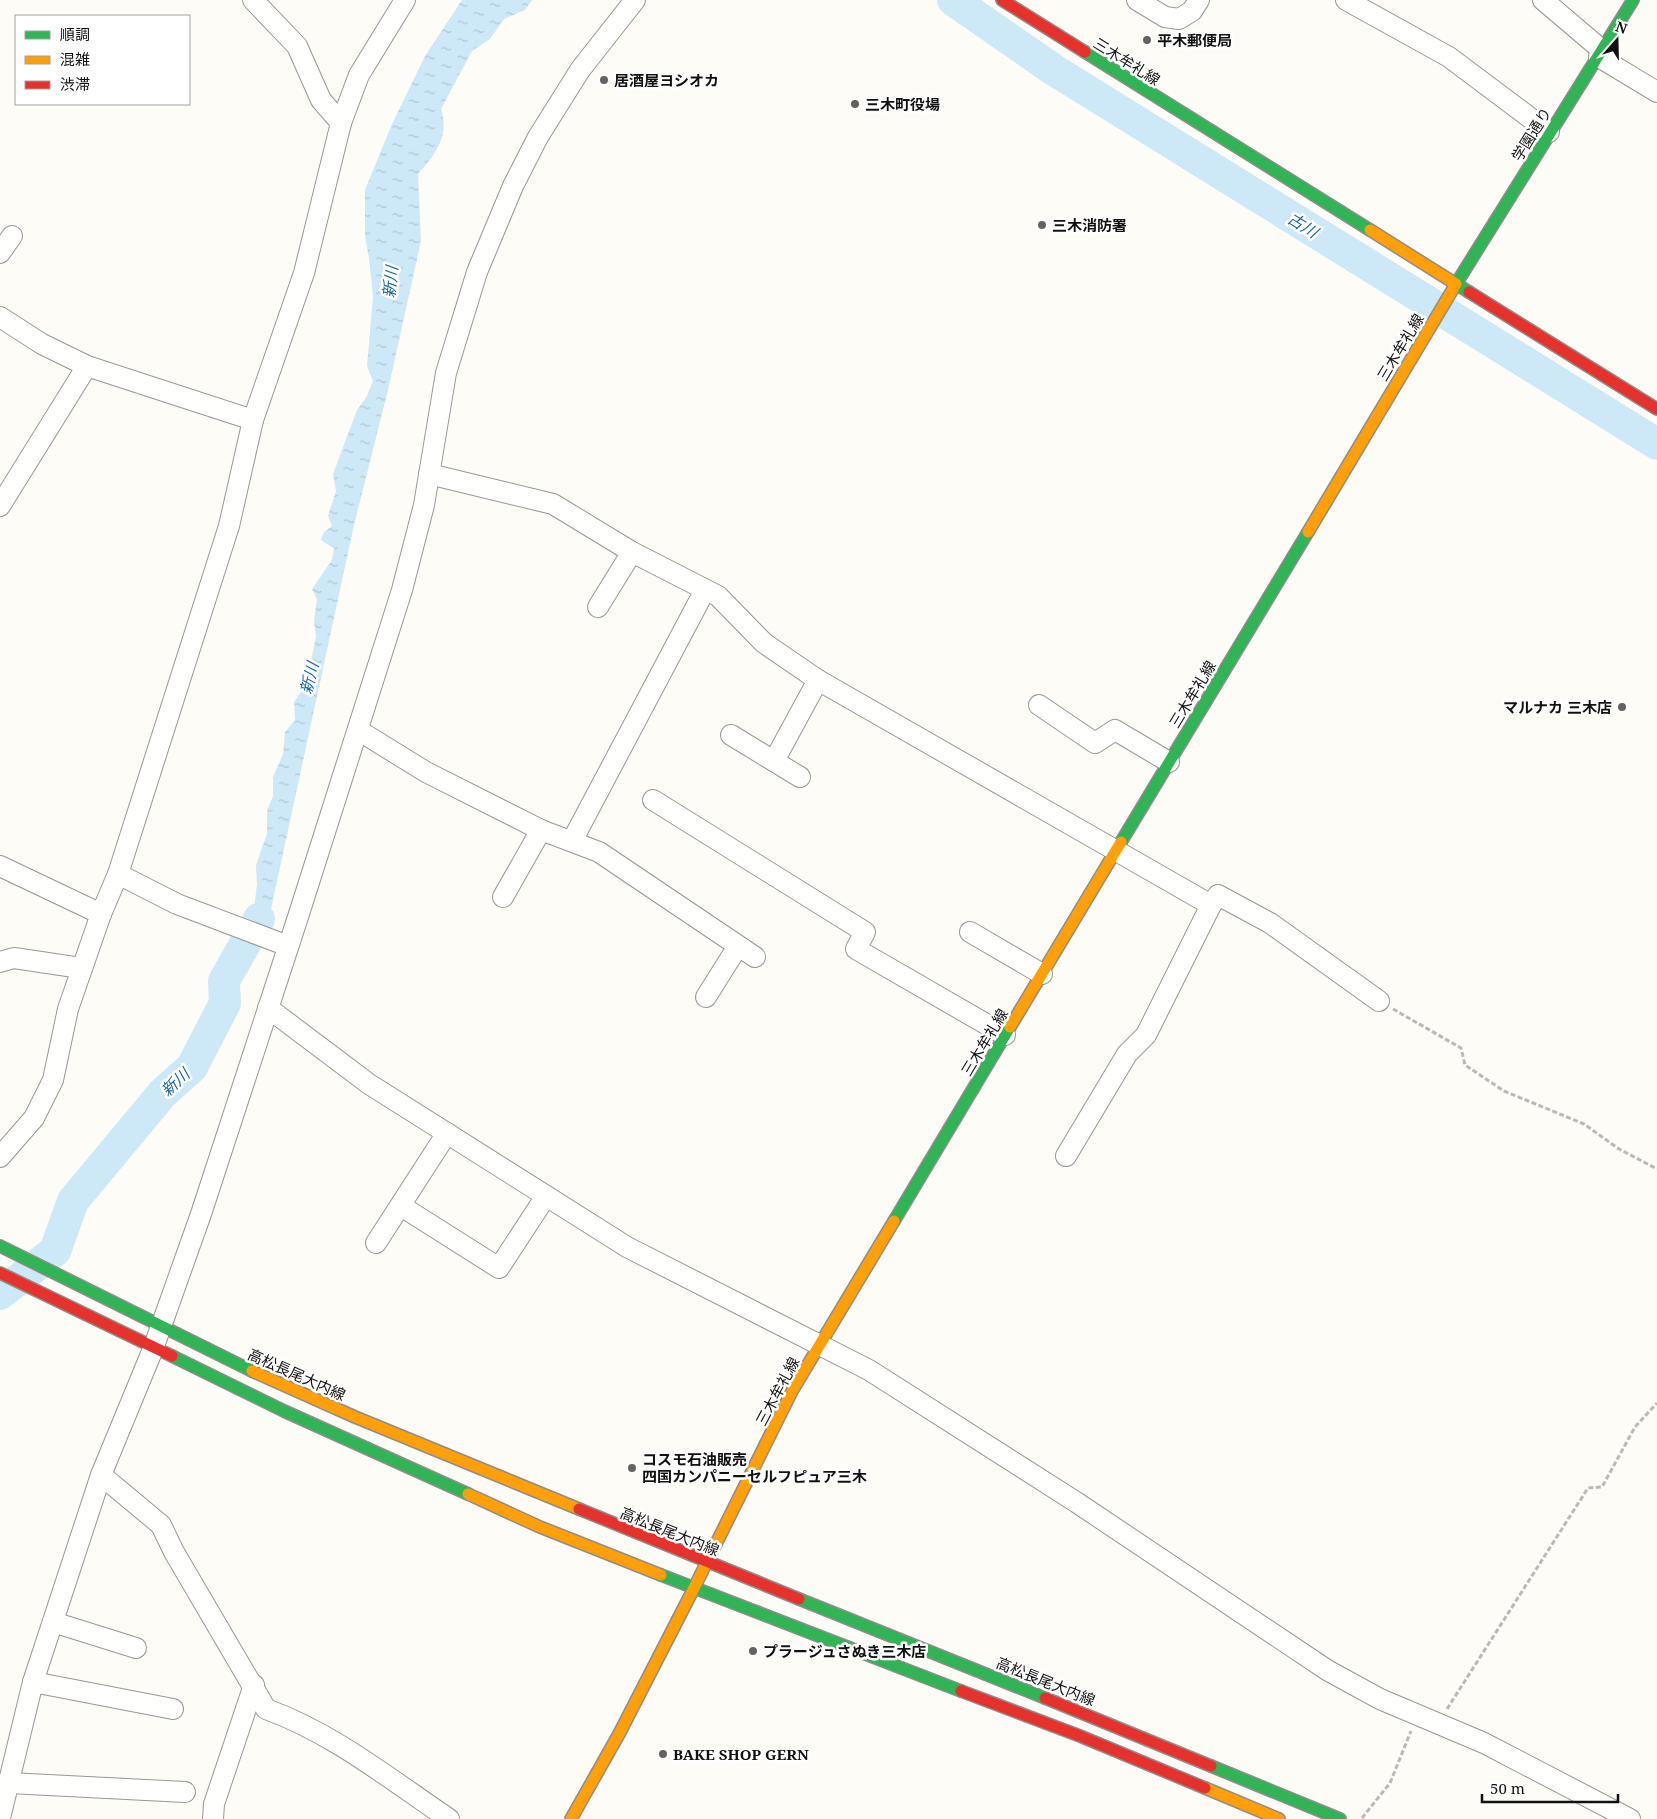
<svg xmlns="http://www.w3.org/2000/svg" width="1657" height="1819" viewBox="0 0 1657 1819" font-family="'Noto Serif','Noto Sans JP',serif">
	<defs>
		<pattern id="water-ripples" width="26" height="14" patternUnits="userSpaceOnUse" patternTransform="scale(1.25)"><rect width="26" height="14" fill="#cde8f7"/><path d="M2 4q2-2 4 0t4 0M15 11q2-2 4 0t4 0" fill="none" stroke="#afc6d3"/></pattern>
	</defs>
	<rect width="100%" height="100%" fill="#fdfcf7"/>
	<path fill="url(#water-ripples)" d="M462 0H532L525 10 504 19 490 39 472 51 441 109C450 136 435 155 418 174L421 241 388 390 354 525 268 923 249 962 237 957 254 908 257 885 256 865 267 834V811L273 796V777L283 754 285 732 295 720 294 702 306 685 316 637 314 621 317 599 312 589 332 560 334 548 321 540 324 532 332 526 328 516 336 491 333 474 357 410 367 396 373 381 367 366 373 297 369 258 365 236V190L392 124 425 56Z"/>
	<g fill="none" stroke-linecap="round" stroke-linejoin="round">
		<g stroke="#cde8f7" stroke-width="32">
			<polyline points="953,0 1054,70 1657,444"/>
			<polyline points="0,1294 55,1251 73,1201 162,1094 192,1067 225,1003 224,981 259,919"/>
		</g>
		<defs>
			<g id="street">
				<polyline points="253,0 297,46 321,100 341,123"/>
				<polyline points="1137,0 1165,17 1179,19 1192,11 1199,0"/>
				<polyline points="1346,0 1449,57 1549,132"/>
				<polyline points="1543,0 1603,51"/>
				<polyline points="1599,57 1657,92"/>
				<polyline points="0,253 12,236"/>
				<polyline points="0,317 42,344 87,366 253,420"/>
				<polyline points="429,474 553,504 632,552 718,596 764,643 818,680 1211,905 1218,895 1270,923 1379,1001"/>
				<polyline points="0,506 87,366"/>
				<polyline points="598,607 632,552"/>
				<polyline points="1039,705 1095,743 1115,730 1169,762"/>
				<polyline points="358,730 426,772 541,830 599,852 755,957"/>
				<polyline points="731,735 800,777"/>
				<polyline points="774,761 818,680"/>
				<polyline points="653,800 865,932 856,949 1005,1035"/>
				<polyline points="572,841 705,590"/>
				<polyline points="0,866 101,914 118,874 177,904 288,946"/>
				<polyline points="118,874 229,526 253,420 304,273 341,123 359,75 405,0"/>
				<polyline points="503,897 541,830"/>
				<polyline points="970,932 1042,974"/>
				<polyline points="0,962 14,958 81,968"/>
				<polyline points="706,997 738,946"/>
				<polyline points="268,1008 369,1084 627,1247 869,1370 1076,1502 1327,1670 1380,1699 1484,1743 1630,1819"/>
				<polyline points="1066,1156 1127,1054 1146,1035 1211,905"/>
				<polyline points="0,1157 34,1118 53,1080 68,1009 101,914"/>
				<polyline points="401,1206 499,1268 546,1196"/>
				<polyline points="376,1243 447,1133"/>
				<path d="M101 1475 161 1525 174 1552 266 1709C333 1733 391 1780 449 1819"/>
				<polyline points="53,1622 136,1648"/>
				<polyline points="33,1682 173,1709"/>
				<polyline points="9,1783 185,1792"/>
				<polyline points="0,1818 33,1682 101,1475 153,1349 201,1214 298,917 402,590 424,505 446,373 477,272 513,186 538,137 580,70 635,0"/>
				<polyline points="213,1819 214,1804 254,1685"/>
			</g>
			<g id="fast">
				<polyline points="1085,52 1370,230"/>
				<polyline points="1469,292 1456,284 1633,0"/>
				<polyline points="1121,842 1308,532"/>
				<polyline points="894,1221 1010,1027"/>
				<polyline points="0,1246 252,1371"/>
				<polyline points="172,1356 284,1411 468,1494"/>
				<polyline points="661,1575 961,1691"/>
				<polyline points="799,1599 1045,1698"/>
				<polyline points="1211,1766 1340,1819"/>
			</g>
			<g id="slow">
				<polyline points="1308,532 1456,284 1370,230"/>
				<polyline points="1010,1027 1121,842"/>
				<polyline points="252,1371 355,1417 579,1509"/>
				<polyline points="468,1494 540,1527 661,1575"/>
				<polyline points="694,1588 792,1391 894,1221"/>
				<polyline points="1205,1788 1279,1819"/>
				<polyline points="571,1819 619,1734 694,1588"/>
			</g>
			<g id="jam">
				<polyline points="1002,0 1085,52"/>
				<polyline points="1469,292 1657,409"/>
				<polyline points="0,1273 172,1356"/>
				<polyline points="579,1509 799,1599"/>
				<polyline points="961,1691 1080,1736 1205,1788"/>
				<polyline points="1045,1698 1211,1766"/>
			</g>
		</defs>
		<use href="#street" stroke="#979795" stroke-width="22"/>
		<use href="#fast" stroke="#8e8d8b" stroke-width="14"/>
		<use href="#slow" stroke="#8e8d8b" stroke-width="14"/>
		<use href="#jam" stroke="#8e8d8b" stroke-width="14"/>
		<g stroke="#b9b9b8" stroke-width="3" stroke-dasharray="5 2.5" stroke-linecap="butt">
			<polyline points="1393,1009 1461,1048 1465,1065 1504,1091 1584,1124 1619,1149 1657,1169"/>
			<polyline points="1447,1709 1588,1488 1602,1487 1635,1427 1657,1403"/>
			<polyline points="1362,1818 1390,1783 1411,1731"/>
		</g>
		<use href="#street" stroke="#fffffe" stroke-width="20"/>
		<use href="#fast" stroke="#30b455" stroke-width="11"/>
		<use href="#slow" stroke="#ff9f0a" stroke-width="11"/>
		<use href="#jam" stroke="#e5322d" stroke-width="11"/>
	</g>
	<g fill="#646362" stroke="#fff" stroke-width="2">
		<circle cx="1147" cy="40" r="5"/>
		<circle cx="604" cy="80" r="5"/>
		<circle cx="855" cy="104" r="5"/>
		<circle cx="1042" cy="225" r="5"/>
		<circle cx="1622" cy="707" r="5"/>
		<circle cx="632" cy="1468" r="5"/>
		<circle cx="753" cy="1651" r="5"/>
		<circle cx="663" cy="1754" r="5"/>
	</g>
	<g text-anchor="middle" dominant-baseline="central" stroke-width="5" stroke-linejoin="round" paint-order="stroke">
		<g font-size="15" font-weight="bold" fill="#111" stroke="#fff" text-anchor="start">
			<text x="1157" y="40">平木郵便局</text>
			<text x="614" y="80">居酒屋ヨシオカ</text>
			<text x="865" y="104">三木町役場</text>
			<text x="1052" y="225">三木消防署</text>
			<text x="1612" y="707" text-anchor="end">マルナカ 三木店</text>
			<text x="642" y="1459">コスモ石油販売<tspan x="642" dy="17">四国カンパニーセルフピュア三木</tspan></text>
			<text x="763" y="1651">プラージュさぬき三木店</text>
			<text x="673" y="1754">BAKE SHOP GERN</text>
		</g>
		<g font-size="15" fill="#111" stroke="#fff">
			<text transform="translate(1127 61) rotate(32)">三木牟礼線</text>
			<text transform="translate(1531 134) rotate(-58)">学園通り</text>
			<text transform="translate(1400 347) rotate(-59)">三木牟礼線</text>
			<text transform="translate(1192 694) rotate(-59)">三木牟礼線</text>
			<text transform="translate(984 1042) rotate(-59)">三木牟礼線</text>
			<text transform="translate(297 1374) rotate(24)">高松長尾大内線</text>
			<text transform="translate(777 1391) rotate(-62)">三木牟礼線</text>
			<text transform="translate(670 1531) rotate(22)">高松長尾大内線</text>
			<text transform="translate(1046 1681) rotate(22)">高松長尾大内線</text>
		</g>
		<g font-size="16" font-style="italic" fill="#1768a6" stroke="#fff">
			<text transform="translate(1303 225) rotate(32)">古川</text>
			<text transform="translate(390 282) rotate(-84)">新川</text>
			<text transform="translate(309 678) rotate(-76)">新川</text>
			<text transform="translate(175 1082) rotate(-43)">新川</text>
		</g>
	</g>
	<rect x="15" y="15" width="175" height="90" fill="#ffffff" stroke="#a0a0a0"/>
	<rect x="25" y="31" width="25" height="8" fill="#30b455" stroke="#a0a0a0"/>
	<text x="60" y="40" font-size="15" fill="#111111">順調</text>
	<rect x="25" y="56" width="25" height="8" fill="#ff9f0a" stroke="#a0a0a0"/>
	<text x="60" y="65" font-size="15" fill="#111111">混雑</text>
	<rect x="25" y="81" width="25" height="8" fill="#e5322d" stroke="#a0a0a0"/>
	<text x="60" y="90" font-size="15" fill="#111111">渋滞</text>
	<g transform="translate(1617 40) rotate(20)" stroke="#ffffff" stroke-width="4" paint-order="stroke">
	<path d="M0-4L9 19L0 12L-9 19Z" fill="#111111"/>
	<text y="-8" font-size="14" font-weight="bold" text-anchor="middle" fill="#111111">N</text>
	</g>
	<path d="M1482 1794v8h136v-8" fill="none" stroke="#111111" stroke-width="2.5"/>
	<text x="1490" y="1794" font-size="15" fill="#111111" stroke="#ffffff" stroke-width="4" paint-order="stroke">50 m</text>
</svg>
